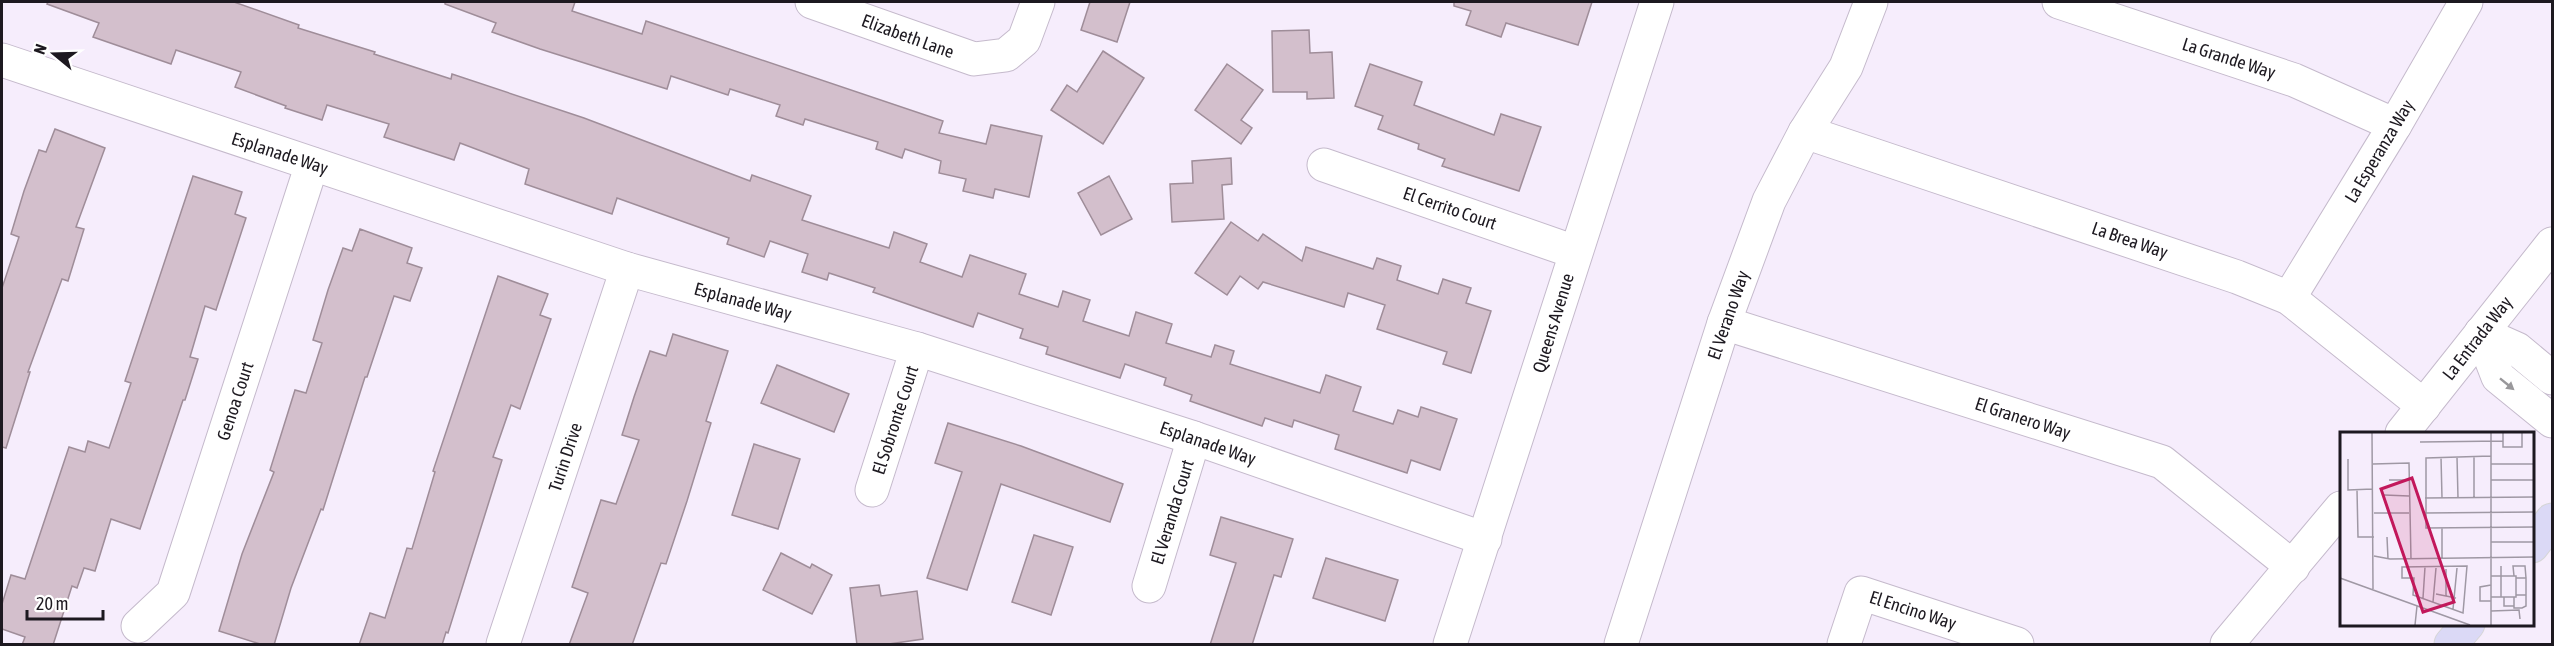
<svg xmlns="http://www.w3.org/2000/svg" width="2554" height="646" viewBox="0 0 2554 646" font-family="'Asap Condensed',sans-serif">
	<rect width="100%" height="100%" fill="#f6edfc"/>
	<g fill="#d3bfcc" stroke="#9f8d99" stroke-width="1.5">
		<polygon points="48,2 234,2 299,25 298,28 375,52 374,54 451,79 452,74 584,118 750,181 752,175 811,196 802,220 889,248 894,232 927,244 920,262 962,277 970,255 1026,274 1019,294 1058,307 1063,291 1090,300 1083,321 1129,336 1136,312 1172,324 1166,343 1211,357 1215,345 1234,351 1230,364 1320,393 1326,375 1361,387 1353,411 1393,424 1398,410 1418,417 1421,407 1457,419 1440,470 1411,460 1407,473 1335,449 1339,435 1294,420 1292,427 1265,418 1262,426 1190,401 1192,395 1164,385 1166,378 1125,364 1120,378 1046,354 1048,347 1020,338 1023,329 978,313 973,327 873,292 875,288 829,273 827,280 802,272 808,254 770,241 764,257 727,244 729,238 617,198 612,214 525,184 529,169 460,143 454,160 384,137 389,124 327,105 322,120 285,108 286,106 235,87 241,72 176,50 171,64 93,37 99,23 47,4"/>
		<polygon points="445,2 575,2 572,11 642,34 646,21 943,121 939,133 986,144 991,125 1042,136 1029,197 995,189 993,198 963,191 966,179 939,173 941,161 905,149 902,158 876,149 878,142 805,119 803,125 776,116 780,105 730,89 728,95 671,76 667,89 540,49 492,32 496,23 445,4"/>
		<polygon points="1090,2 1130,2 1117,42 1081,30"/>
		<polygon points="1454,2 1592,2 1578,45 1506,23 1501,37 1466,25 1471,11 1454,6"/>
		<polygon points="1309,30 1310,53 1332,52 1334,98 1307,99 1307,92 1273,92 1272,31"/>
		<polygon points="1103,51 1144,78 1103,144 1051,110 1067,85 1077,92"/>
		<polygon points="1227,64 1263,90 1241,120 1252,128 1241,144 1195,110"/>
		<polygon points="1370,64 1422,82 1414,105 1494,135 1501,114 1541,127 1519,191 1442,166 1445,159 1418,149 1419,144 1378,129 1383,116 1355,106"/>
		<polygon points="55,129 105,148 76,227 84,229 68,281 62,279 28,372 30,372 6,448 2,447 2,288 19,237 11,234 24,191 39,150 46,152"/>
		<polygon points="1231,158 1232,184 1222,185 1224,219 1172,222 1170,184 1193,183 1192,161"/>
		<polygon points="193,176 242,192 235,214 246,218 216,310 205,306 190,357 198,359 185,400 183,400 140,529 111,519 95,571 84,568 77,588 72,586 53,645 22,645 25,637 2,629 2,604 11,575 25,579 69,447 85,452 88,441 109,448 131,383 125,381"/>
		<polygon points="1109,176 1132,219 1101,235 1078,193"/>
		<polygon points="1231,222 1258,241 1263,234 1302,261 1306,247 1373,269 1377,258 1401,266 1397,280 1438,294 1443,279 1471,288 1466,303 1491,311 1471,373 1443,364 1447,352 1377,329 1385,305 1348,293 1344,307 1263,282 1258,289 1240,276 1227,295 1195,273"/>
		<polygon points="360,229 412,248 407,263 422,268 410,301 394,296 367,377 365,377 323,510 321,509 291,588 274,645 263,645 219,631 242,554 274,472 270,470 295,390 306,393 322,343 313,340 328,290 343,248 352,251"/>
		<polygon points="498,276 548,294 540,315 551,319 520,409 511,405 493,457 502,460 448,633 446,632 442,645 359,645 370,613 385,618 407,548 412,549 435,472 433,471"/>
		<polygon points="673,334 728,351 706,421 711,423 687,501 666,564 661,563 632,645 569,645 588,593 572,587 601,500 616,504 639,440 622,435 634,397 650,351 666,356"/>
		<polygon points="777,365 849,394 834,432 761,403"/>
		<polygon points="948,423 1021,446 1123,484 1110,522 1001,484 967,590 927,578 962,472 935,463"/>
		<polygon points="754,444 800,459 778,529 732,515"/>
		<polygon points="1221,517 1293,539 1281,577 1274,575 1252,645 1210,645 1236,563 1210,555"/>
		<polygon points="1034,535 1073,547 1051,615 1012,602"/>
		<polygon points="781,553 810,568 812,564 832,575 812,614 763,590"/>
		<polygon points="1326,558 1398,580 1385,621 1313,598"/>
		<polygon points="879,585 881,596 917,591 923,639 882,645 857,645 850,588"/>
	</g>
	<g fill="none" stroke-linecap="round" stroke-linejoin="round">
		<defs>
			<g id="minor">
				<polyline points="812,2 974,59 1006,55 1024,40 1038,2"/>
				<polyline points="2059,2 2294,80 2395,125"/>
				<polyline points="2,60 627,269 917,349 1194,438 1485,539"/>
				<polyline points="1805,132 2237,277 2289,298 2424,406"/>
				<polyline points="1324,165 1575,252"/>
				<polyline points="2289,298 2395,125 2466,2"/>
				<polyline points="1724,323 2162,462 2293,567"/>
				<polyline points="2481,333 2498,377 2552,421"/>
				<polyline points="2481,333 2517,349 2552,378"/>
				<polyline points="2402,433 2552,244"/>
				<polyline points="872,490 917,349"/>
				<polyline points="1149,586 1194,438"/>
				<polyline points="138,626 173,593 312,164"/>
				<polyline points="503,644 627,269"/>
				<polyline points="1450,644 1657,2"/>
				<polyline points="1621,644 1724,323 1769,201 1805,132 1846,67 1871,2"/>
				<polyline points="1844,644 1861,593 2017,644"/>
				<polyline points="2227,644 2341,508"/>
			</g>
			<g id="major">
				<polyline points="2532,546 2552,520"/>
				<polyline points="2451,644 2468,624"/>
			</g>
		</defs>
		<use href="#minor" stroke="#c5bacc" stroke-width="35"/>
		<use href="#major" stroke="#d6d6d7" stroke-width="35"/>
		<use href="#minor" stroke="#fff" stroke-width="33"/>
		<use href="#major" stroke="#dbd9f6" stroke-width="33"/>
	</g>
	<defs><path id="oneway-solid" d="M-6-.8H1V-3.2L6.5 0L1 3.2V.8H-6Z" transform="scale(1.5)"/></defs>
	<use fill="#99989b" href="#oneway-solid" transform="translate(2507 384) rotate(39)"/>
	<g text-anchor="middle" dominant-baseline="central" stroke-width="6" stroke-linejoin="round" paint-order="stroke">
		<g font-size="18" fill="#1d1920" stroke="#fff">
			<text transform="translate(908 36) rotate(20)">Elizabeth Lane</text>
			<text transform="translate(2229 58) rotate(18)">La Grande Way</text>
			<text transform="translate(2379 151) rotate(-59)">La Esperanza Way</text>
			<text transform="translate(280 153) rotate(18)">Esplanade Way</text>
			<text transform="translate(1450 208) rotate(19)">El Cerrito Court</text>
			<text transform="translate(2130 240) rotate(19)">La Brea Way</text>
			<text transform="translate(743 301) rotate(15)">Esplanade Way</text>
			<text transform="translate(1728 315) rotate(-71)">El Verano Way</text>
			<text transform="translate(1553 323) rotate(-73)">Queens Avenue</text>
			<text transform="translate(2477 338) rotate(-52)">La Entrada Way</text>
			<text transform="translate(235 401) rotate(-72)">Genoa Court</text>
			<text transform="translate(2023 418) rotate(18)">El Granero Way</text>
			<text transform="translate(895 420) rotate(-72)">El Sobronte Court</text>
			<text transform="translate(1208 443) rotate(19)">Esplanade Way</text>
			<text transform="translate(565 457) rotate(-72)">Turin Drive</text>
			<text transform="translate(1172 512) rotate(-73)">El Veranda Court</text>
			<text transform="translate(1913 610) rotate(18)">El Encino Way</text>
		</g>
	</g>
	<g transform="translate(2340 432)">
		<rect width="194" height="194" fill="#f6edfc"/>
		<path fill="none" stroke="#9f98a4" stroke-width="1.5" d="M32 0 33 157M151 0V193M163 0V15H182V0M80 10 163 9M151 24 86 26V96L194 95M101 25 102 66M117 25 118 66M134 25V65M8 27V58L33 57M33 32 69 31 71 127M151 32H194M49 48H69M151 48H194M17 58 18 105H34M44 63 69 64M85 66 194 65M34 81H69M85 81 194 80M102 96V126M47 105 48 127M151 110H194M34 124 50 127 194 125M127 134 123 181 73 163 74 146H62V135ZM161 134V165M174 144 173 134H185L186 146M0 146 130 193M176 146H186V163H176M96 162 116 166M106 164V137M151 165H176V144H151M164 165V174H174M174 165V176H182L186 174V163M83 166 85 135M151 169H140V155L151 153M93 170 96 136M113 177 117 136M151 179 179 178 180 187M75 193 77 174"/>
		<path fill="#c2185b" fill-opacity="0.15" stroke="#c2185b" stroke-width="3" d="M72 46 114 170 83 180 41 57Z"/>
		<rect width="194" height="194" fill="none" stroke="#1d1920" stroke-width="3"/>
	</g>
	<rect width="2554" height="646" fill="none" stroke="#1d1920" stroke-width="6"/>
	<g transform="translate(54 54) rotate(289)" stroke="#ffffff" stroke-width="4.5" paint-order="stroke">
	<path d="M0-4.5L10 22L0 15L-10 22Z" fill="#1d1920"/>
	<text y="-9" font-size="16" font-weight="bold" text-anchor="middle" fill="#1d1920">N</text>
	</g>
	<path d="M27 610v9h76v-9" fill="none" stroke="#1d1920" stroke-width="3"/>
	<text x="36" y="610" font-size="18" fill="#1d1920" stroke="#ffffff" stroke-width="4.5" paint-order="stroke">20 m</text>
</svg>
